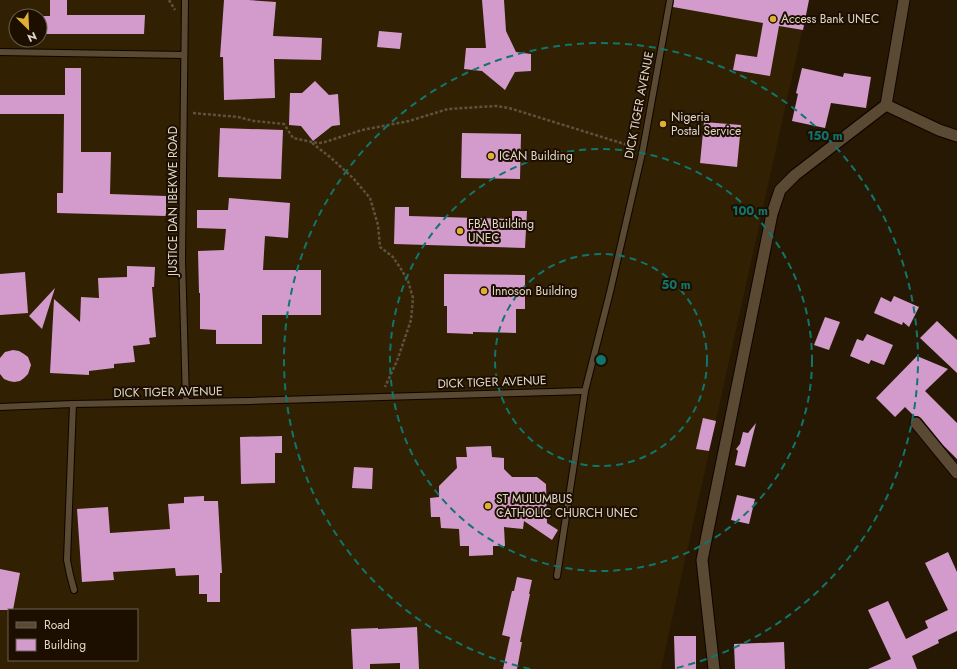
<svg xmlns="http://www.w3.org/2000/svg" width="957" height="669" viewBox="0 0 957 669" font-family="Jost,sans-serif">
	<rect width="100%" height="100%" fill="#261803"/>
	<path fill="#312002" fill-rule="evenodd" d="M0 0H809L661 669H0ZM16 16H40V40H16ZM9 610H137V660H9Z"/>
	<g fill="#d39bcc">
		<polygon points="50,0 67,0 67,15 145,15 144,34 40,34 40,16 50,16"/>
		<polygon points="224,0 248,0 276,2 273,36 322,38 321,60 274,59 275,98 224,100 223,57 220,57"/>
		<polygon points="482,0 504,0 506,31 516,52 531,54 531,71 515,72 505,90 482,71 464,69 466,48 486,48"/>
		<polygon points="674,0 809,0 803,30 779,26 770,76 733,70 736,54 757,57 763,23 673,7"/>
		<polygon points="379,31 402,33 400,49 377,47"/>
		<polygon points="65,68 81,68 81,152 111,152 110,194 166,196 166,216 57,213 57,193 63,193 64,114 0,114 0,95 65,95"/>
		<polygon points="802,68 843,77 844,73 871,77 866,108 831,103 825,128 792,121 798,94 796,93"/>
		<polygon points="315,81 329,95 338,94 340,125 332,126 313,141 301,126 289,125 290,93 302,93"/>
		<polygon points="704,122 741,125 737,167 700,163"/>
		<polygon points="220,128 283,130 281,179 218,177"/>
		<polygon points="462,133 521,134 520,179 461,178"/>
		<polygon points="229,198 290,203 288,238 265,236 263,270 321,270 321,315 262,315 262,344 216,344 216,330 200,329 200,293 199,293 198,251 224,250 226,229 197,228 197,210 228,210"/>
		<polygon points="395,207 409,207 409,216 512,219 512,211 527,211 525,248 394,244"/>
		<polygon points="127,266 155,267 154,287 152,287 156,337 149,338 150,344 133,346 135,362 114,364 114,368 89,371 89,375 50,373 54,299 80,322 81,297 99,298 98,278 127,277"/>
		<polygon points="25,272 28,313 0,315 0,274"/>
		<polygon points="444,274 525,275 525,309 516,309 516,333 473,332 473,334 447,333 447,306 444,306"/>
		<polygon points="55,288 42,329 29,316"/>
		<polygon points="894,296 919,307 909,327 903,322 902,325 874,313 881,297 891,302"/>
		<polygon points="825,317 840,322 829,350 814,345"/>
		<polygon points="937,321 957,340 957,373 920,338"/>
		<polygon points="867,334 893,345 884,365 871,360 869,364 850,356 857,339 863,341"/>
		<polygon points="13,350 19,351 24,354 28,357 31,365 28,374 24,378 20,381 14,382 9,381 4,379 0,374 0,358 5,352"/>
		<polygon points="917,356 948,369 925,391 957,423 957,459 943,445 921,418 918,416 914,416 905,407 895,417 876,398"/>
		<polygon points="703,418 716,421 709,451 696,449"/>
		<polygon points="756,423 745,467 735,465 738,451 736,449 740,444 743,432 748,433"/>
		<polygon points="282,436 282,453 275,453 275,483 241,484 240,437"/>
		<polygon points="491,446 492,457 504,458 504,469 512,477 537,477 546,484 547,523 558,530 552,540 524,521 523,529 504,527 505,546 493,546 493,555 469,556 469,546 460,546 459,529 441,528 440,517 431,517 430,498 439,497 439,486 457,468 456,457 467,457 466,447"/>
		<polygon points="354,467 373,468 372,489 352,488"/>
		<polygon points="737,495 755,499 749,524 731,520"/>
		<polygon points="204,496 204,501 218,501 222,573 220,573 220,602 207,602 207,594 199,594 199,575 176,576 175,568 113,572 114,580 82,582 77,509 108,507 110,533 170,529 168,504 184,503 184,497"/>
		<polygon points="948,552 957,572 957,631 938,640 939,643 912,656 917,669 868,669 891,659 868,610 888,601 906,639 928,628 925,621 948,610 925,563"/>
		<polygon points="0,569 20,573 13,610 0,610"/>
		<polygon points="517,577 532,580 529,594 530,594 520,642 522,642 517,669 503,669 510,637 502,635 512,591 514,591"/>
		<polygon points="417,627 419,669 400,669 400,663 370,664 370,669 353,669 351,629 378,628 378,629"/>
		<polygon points="674,636 696,636 696,669 675,669"/>
		<polygon points="784,642 785,669 735,669 734,644"/>
	</g>
	<g fill="none" stroke-linecap="round" stroke-linejoin="round">
		<defs>
			<g id="service">
				<polyline points="185,0 182,259 186,402"/>
				<polyline points="0,52 184,55"/>
				<polyline points="73,404 67,560 70,575 74,590"/>
				<polyline points="0,407 73,404 249,401 585,391 610,292 643,149 670,0"/>
				<polyline points="557,576 585,391"/>
			</g>
			<g id="minor">
				<polyline points="886,105 939,130 957,136"/>
				<polyline points="916,423 957,473"/>
				<polyline points="714,669 702,560 772,214 780,190 795,175 886,105 904,0"/>
			</g>
		</defs>
		<use href="#service" stroke="#0e0400" stroke-width="8"/>
		<use href="#minor" stroke="#0e0400" stroke-width="13"/>
		<g stroke="#5e523f" stroke-width="2.5" stroke-dasharray="3 2" stroke-linecap="butt">
			<polyline points="169,0 175,10"/>
			<polyline points="193,113 238,117 254,121 284,124 293,138 312,142 320,143 325,142 362,130 409,121 448,109 496,106 509,108 634,147"/>
			<polyline points="312,143 330,157 353,178 370,198 378,225 380,247 393,257 401,269 408,281 413,298 411,320 397,361 385,387"/>
		</g>
		<use href="#service" stroke="#5a4a33" stroke-width="6"/>
		<use href="#minor" stroke="#5a4a33" stroke-width="11"/>
	</g>
	<g fill="none" stroke="#0f766e" stroke-width="2" stroke-dasharray="7 5">
		<circle cx="601" cy="360" r="106"/>
		<circle cx="601" cy="360" r="211"/>
		<path d="M530 669A317 317 0 1 1 672 669"/>
	</g>
	<g fill="#e1af34" stroke="#1c0f00" stroke-width="1.5">
		<circle cx="773" cy="19" r="4"/>
		<circle cx="663" cy="124" r="4"/>
		<circle cx="491" cy="156" r="4"/>
		<circle cx="460" cy="231" r="4"/>
		<circle cx="484" cy="291" r="4"/>
		<circle cx="488" cy="506" r="4"/>
	</g>
	<g text-anchor="middle" dominant-baseline="central" stroke-width="4" stroke-linejoin="round" paint-order="stroke">
		<g font-size="12" fill="#e0d7ca" stroke="#1c0f00" text-anchor="start">
			<text x="781" y="19">Access Bank UNEC</text>
			<text x="671" y="117">Nigeria<tspan x="671" dy="14">Postal Service</tspan></text>
			<text x="499" y="156">ICAN Building</text>
			<text x="468" y="224">FBA Building<tspan x="468" dy="14">UNEC</tspan></text>
			<text x="492" y="291">Innoson Building</text>
			<text x="496" y="499">ST MULUMBUS<tspan x="496" dy="14">CATHOLIC CHURCH UNEC</tspan></text>
		</g>
		<g font-size="12" fill="#e0d7ca" stroke="#1c0f00">
			<text transform="translate(639 105) rotate(-79)">DICK TIGER AVENUE</text>
			<text transform="translate(173 201) rotate(-90)">JUSTICE DAN IBEKWE ROAD</text>
			<text transform="translate(492 382) rotate(-2)">DICK TIGER AVENUE</text>
			<text transform="translate(168 392) rotate(-1)">DICK TIGER AVENUE</text>
		</g>
	</g>
	<circle cx="601" cy="360" r="6" fill="#0f766e" stroke="#1c0f00" stroke-width="2"/>
	<g font-size="12" text-anchor="middle" font-weight="bold" fill="#0f766e" stroke="#1c0f00" stroke-width="4" stroke-linejoin="round" paint-order="stroke">
		<text x="825" y="140">150 m</text>
		<text x="750" y="215">100 m</text>
		<text x="676" y="289">50 m</text>
	</g>
	<rect x="8" y="609" width="130" height="52" fill="#1c0f00" stroke="#6a5f51"/>
	<rect x="16" y="622" width="20" height="6" fill="#5a4a33" stroke="#6a5f51"/>
	<text x="44" y="629" font-size="12" fill="#e0d7ca">Road</text>
	<rect x="16" y="639" width="20" height="12" fill="#d39bcc" stroke="#6a5f51"/>
	<text x="44" y="649" font-size="12" fill="#e0d7ca">Building</text>
	<g transform="translate(28 28) rotate(156)"><circle r="19" fill="#1c0f00" stroke="#6a5f51"/>
	<path d="M0-3L7 15L0 10L-7 15Z" fill="#e1af34"/>
	<text y="-6" font-size="11" font-weight="bold" text-anchor="middle" fill="#e0d7ca">N</text>
	</g>
</svg>
